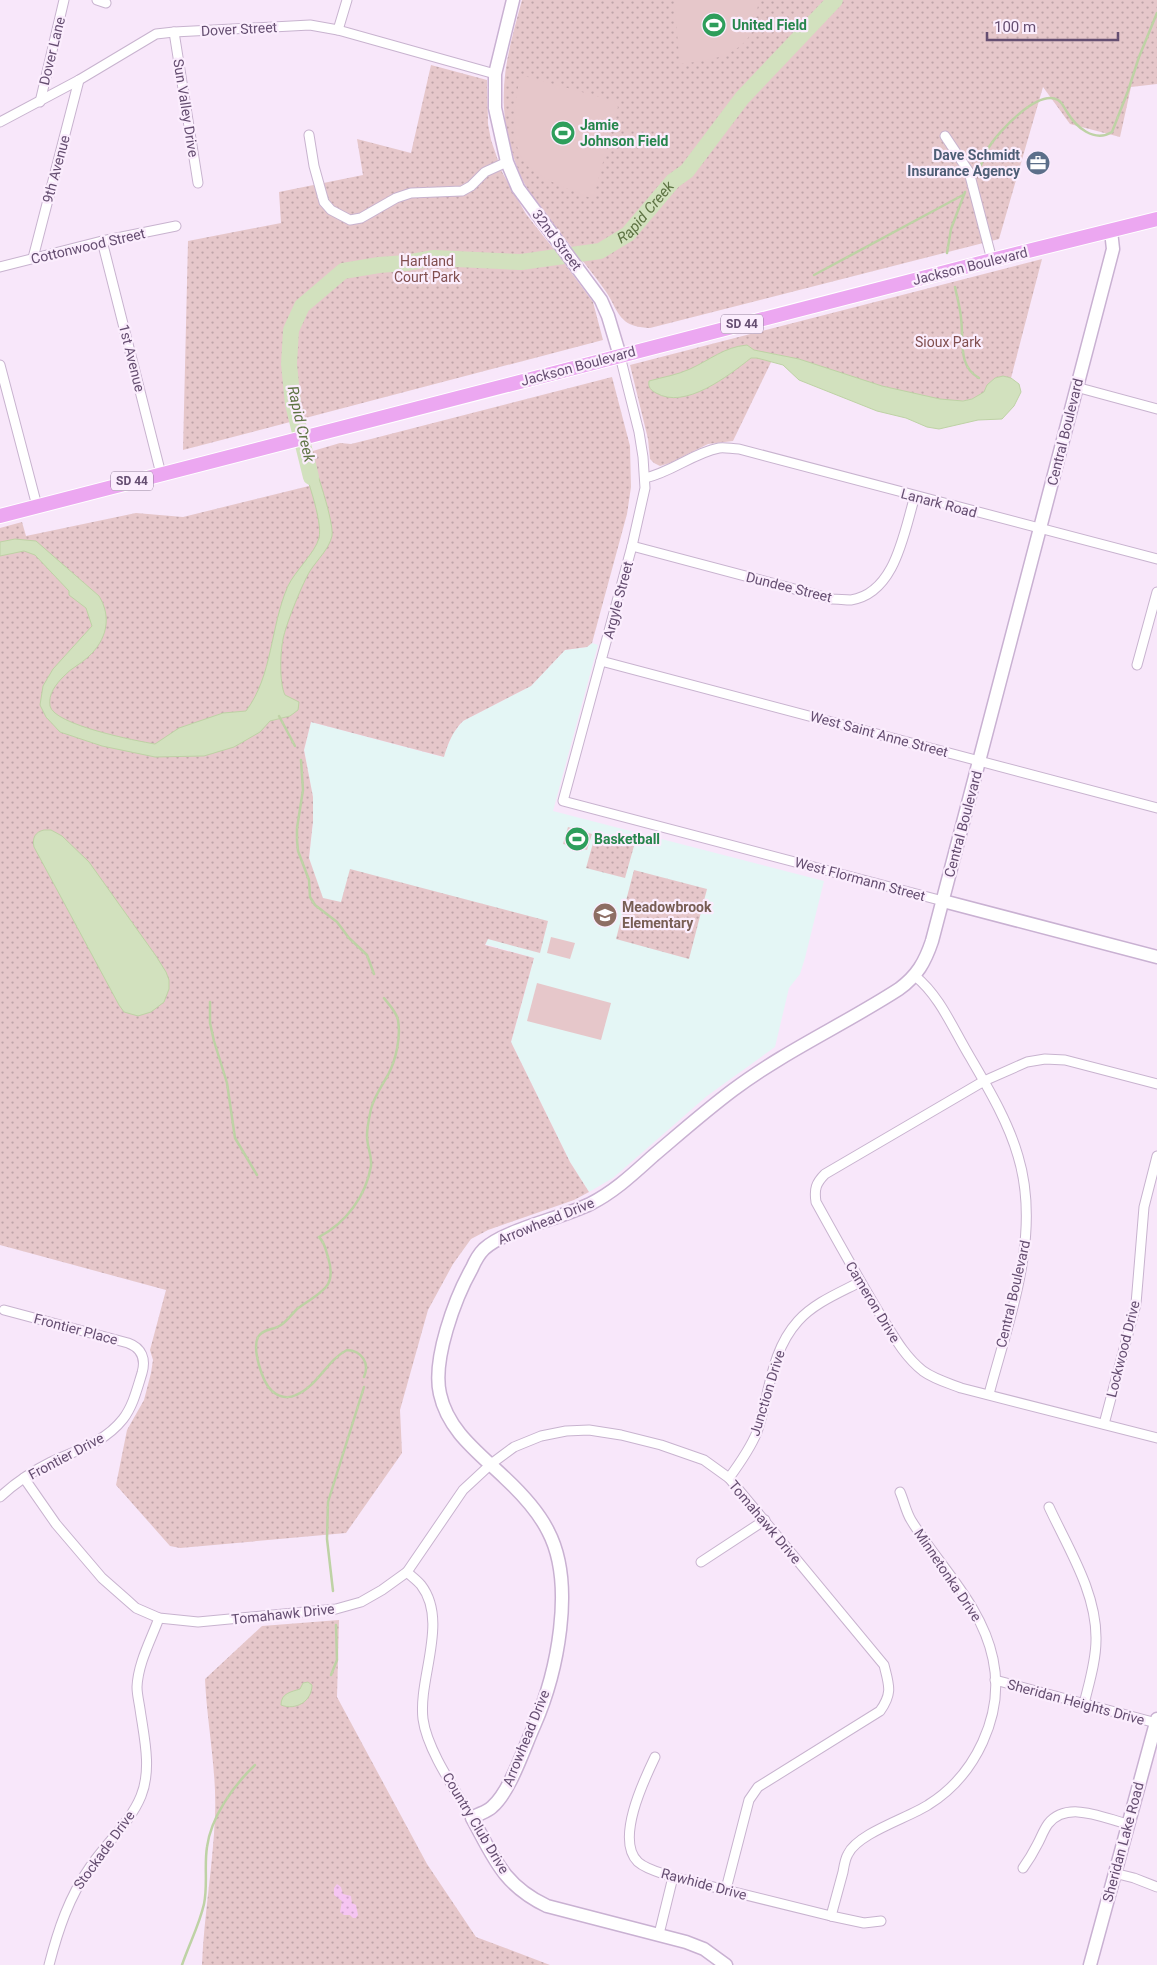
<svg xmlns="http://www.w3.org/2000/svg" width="1157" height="1965" viewBox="0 0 1157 1965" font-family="Roboto,sans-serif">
	<defs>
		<pattern id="green-dots" width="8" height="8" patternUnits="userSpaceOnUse" patternTransform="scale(1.25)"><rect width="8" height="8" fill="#e6c7ca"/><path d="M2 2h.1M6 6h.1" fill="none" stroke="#bea4a8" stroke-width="1.8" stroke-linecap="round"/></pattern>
		<pattern id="sand-dots" width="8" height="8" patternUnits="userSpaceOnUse" patternTransform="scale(1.25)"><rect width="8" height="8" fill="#f6c5f2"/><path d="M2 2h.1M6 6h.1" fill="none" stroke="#cba2c8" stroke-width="1.8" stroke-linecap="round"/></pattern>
	</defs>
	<rect width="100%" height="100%" fill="#f8e7fa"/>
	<polygon fill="#e4f6f5" points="592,643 598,645 553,811 824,881 805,958 800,974 789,988 775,1047 707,1096 613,1178 589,1192 570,1162 511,1042 534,958 322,898 309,858 313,821 313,797 304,750 311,722 443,757 453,733 463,721 531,686 565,650 587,647"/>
	<g fill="url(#green-dots)">
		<path d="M522 0H1157V84L1131 87 1120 137 1070 124 1043 87 999 239 650 328C626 327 621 320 611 300 607 292 601 285 596 278 574 249 549 221 529 191 521 179 516 165 512 152 495 95 507 55 522 0Z"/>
		<polygon points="431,65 487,80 488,124 491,140 502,172 526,214 556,252 593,302 603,340 183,450 188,241 281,223 279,192 363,175 357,139 411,153"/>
		<path d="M1042 259 1011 378C1002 376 994 377 988 385 986 387 986 390 984 392 979 397 967 401 960 401 896 398 837 368 775 354L733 441 708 444 670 463 660 466 654 463 650 459 648 439 630 365Z"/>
		<path d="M612 377 630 446 631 487 627 514 592 643 587 647 565 650 531 686 463 721C453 731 448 743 444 757L311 722 304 750 313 797V821L309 858 323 898 341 902 350 869 548 921 540 953 488 939 485 945 534 958 511 1042 570 1162 589 1192 574 1200 488 1230 471 1239 453 1264 428 1310 400 1410 402 1453 346 1533 180 1548 170 1546 116 1485 127 1430 144 1400 151 1373 153 1360 150 1350 166 1290 0 1245V528L22 522 26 536 136 513 183 517 313 485 306 453 340 443 351 444 371 439Z"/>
		<polygon points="595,836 634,846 625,878 586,868"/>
		<polygon points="634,870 707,889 689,959 616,939"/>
		<path d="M339 1620 337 1697 427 1864 476 1937 550 1965H202C204 1915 213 1866 215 1816 217 1770 207 1725 205 1679L262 1626Z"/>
	</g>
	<polygon fill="url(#sand-dots)" points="337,1884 341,1887 343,1894 351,1896 352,1903 356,1905 358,1915 356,1918 353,1918 350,1915 344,1915 340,1912 342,1901 334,1895 334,1888"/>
	<g fill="#e6c7ca">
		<path d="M674 0H759C757 11 754 28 748 38 733 58 704 61 680 64Z"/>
		<path d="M521 75 614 101 618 107 593 199C572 190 548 183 530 168 507 149 514 100 521 75Z"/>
		<polygon points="568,827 592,834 587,850 563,844"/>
		<polygon points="551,937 575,943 570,959 547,953"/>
		<polygon points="537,983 611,1003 601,1040 527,1021"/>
	</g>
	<g fill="#d2e1be" stroke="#bed2a5">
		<path d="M747 345 754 350 799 359 882 386 940 399 963 401 972 399 984 392 987 385 995 378 1003 376 1011 378 1019 384 1021 392 1014 406 1002 419 978 420 939 429 927 427 906 418 877 411 799 380 783 365 757 358H751C728 376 685 410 656 393 651 390 648 388 649 381 663 377 677 375 690 369 710 360 724 347 747 345Z"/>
		<path d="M311 454C316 470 334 521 332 536 329 549 317 560 310 571 303 582 287 622 284 635 280 649 279 683 285 695L299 702 298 710 290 716 270 721 260 732 234 747 204 756 155 757 102 746 60 732 46 717 40 705 43 686 53 669 92 626 86 608 69 595V591L35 555 24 551 0 556V542L15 539 36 541 99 596C112 617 107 640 88 657 81 664 71 668 64 676 56 684 48 694 50 706 54 725 137 741 155 744L179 728 223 713 246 711C273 675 270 627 288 586 295 571 315 553 319 538 323 521 306 475 300 457Z"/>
		<path d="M44 830H51L62 836 89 862 156 956 166 972 169 980V989L164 1002 151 1012 138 1016 124 1012 119 1005 34 847C32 838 35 832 44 830Z"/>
		<path d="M308 1682 312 1685C312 1701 296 1711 281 1705 281 1693 291 1692 300 1689L303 1683Z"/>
	</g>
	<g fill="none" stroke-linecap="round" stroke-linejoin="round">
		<g stroke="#bed2a5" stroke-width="2.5">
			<path d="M981 165C983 159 985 152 989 147 999 131 1038 89 1058 100 1063 103 1064 108 1067 112 1076 127 1094 143 1112 132L1128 91 1139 57 1157 13"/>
			<polyline points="947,253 951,229 965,192"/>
			<polyline points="814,275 963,195"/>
			<path d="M955 287C957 297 960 307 961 318 964 339 957 366 979 378"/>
			<polyline points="279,716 295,746"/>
			<polyline points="301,760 303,790 297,828 297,840 298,851 309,880 310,897 315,905 337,922 349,938 367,955 374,974"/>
			<polyline points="210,1002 210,1023 214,1041 227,1083 235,1138 257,1175"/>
			<path d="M364 1377C370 1363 362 1351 347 1350 327 1360 318 1386 296 1395 288 1399 279 1397 272 1391 262 1382 252 1349 258 1337 262 1329 274 1330 281 1325 287 1321 292 1314 297 1309 319 1292 338 1290 328 1257 325 1248 325 1243 319 1237 346 1223 366 1196 371 1166 372 1156 367 1146 367 1136 367 1127 369 1118 371 1109 374 1097 381 1087 388 1075 396 1060 401 1037 398 1020 396 1011 389 1005 384 998"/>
			<polyline points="333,1591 327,1539 328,1502 364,1387"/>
			<polyline points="331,1675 337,1660 336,1625"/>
			<path d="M182 1965C189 1944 199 1926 204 1904 208 1885 204 1866 207 1847 211 1817 233 1786 255 1765"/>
		</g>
		<path stroke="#d2e1be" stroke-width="16" id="s1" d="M311 477 293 404 289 364 291 330 302 306 343 271 379 265 406 263 434 258 521 262 600 251 628 234 673 181 687 171 742 98 835 0"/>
		<defs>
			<g id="street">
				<polyline points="97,0 106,3"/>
				<polyline points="338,30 347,0"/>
				<polyline points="174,32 198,183"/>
				<polyline points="40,102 64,0"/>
				<polyline points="0,122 79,80 156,34 174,32 310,25 338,30 495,74"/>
				<polyline points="309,135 314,166 324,202 331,210 350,220 361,218 396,198 411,193 462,191 471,186 485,172 507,162"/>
				<polyline points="945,136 969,172 992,260"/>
				<polyline points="102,241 161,474"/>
				<polyline points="33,258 79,80"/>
				<polyline points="0,267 102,241 176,226"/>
				<polyline points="620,356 639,432 643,457 645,488 632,546 563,801 943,901"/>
				<polyline points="0,365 37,506"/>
				<polyline points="1076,387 1157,409"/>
				<path d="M645 478C672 472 693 453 719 448 725 447 732 449 739 449L1157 559"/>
				<path d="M632 546 832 599C838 599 845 600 851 600 896 593 904 531 915 496"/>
				<polyline points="601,661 1157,808"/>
				<polyline points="1137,665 1157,592"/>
				<path d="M915 976C940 996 953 1029 970 1057 988 1088 1008 1121 1018 1156 1042 1235 1009 1318 989 1394"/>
				<path d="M1157 1084 1065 1060 1045 1059 1027 1062 984 1081 825 1174C816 1183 814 1189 816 1202 837 1240 858 1278 881 1316 893 1335 904 1356 923 1371 934 1379 948 1383 961 1388L1157 1438"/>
				<polyline points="1104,1424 1136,1304 1144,1207 1157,1156"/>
				<path d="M24 1478 56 1524 102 1578 127 1600 136 1608 159 1618 198 1622 336 1609 361 1602 382 1590 407 1572 463 1490 491 1464 514 1447 541 1436 566 1431 589 1430 621 1435 661 1445 704 1460 729 1478 884 1665C889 1685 893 1693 880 1711L758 1787 749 1800 726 1889"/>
				<path d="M729 1478C740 1463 750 1449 757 1432 770 1394 770 1352 798 1321 814 1303 839 1293 860 1282"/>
				<path d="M0 1497C15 1483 33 1471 51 1462 77 1450 104 1443 123 1419 133 1406 137 1389 142 1373 146 1359 142 1348 128 1343L4 1310"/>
				<path d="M1049 1507C1068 1548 1097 1593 1096 1640 1096 1661 1089 1683 1084 1704"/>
				<polyline points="701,1562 765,1520"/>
				<path d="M407 1572C411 1576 417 1580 421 1585 449 1621 418 1678 423 1719 427 1750 456 1791 472 1818"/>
				<polyline points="995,1680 1156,1723"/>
				<path d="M655 1757C644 1780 615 1840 638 1862 647 1870 662 1873 673 1877L831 1916 864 1923 881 1921"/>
				<path d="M1023 1868C1028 1861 1033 1853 1037 1845 1041 1838 1043 1831 1048 1824 1067 1800 1103 1818 1128 1824"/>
				<polyline points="1114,1873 1134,1878 1157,1887"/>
				<path d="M831 1916C835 1901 839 1887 843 1872 844 1866 845 1859 848 1854 858 1833 908 1818 928 1805 975 1776 1005 1715 993 1659 982 1605 939 1566 911 1520 906 1512 904 1501 900 1492"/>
				<polyline points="659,1934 673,1877"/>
				<path d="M49 1965C58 1930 69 1897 90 1867 106 1843 130 1823 141 1796 152 1769 144 1737 140 1709 139 1702 137 1694 137 1687 138 1663 151 1640 159 1618"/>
			</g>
			<g id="secondary">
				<polyline points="513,0 495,74 495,108 507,162 518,188 601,300 608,316 620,356"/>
				<polyline points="943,901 1157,957"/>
				<path d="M726 1965 704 1949 686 1942 547 1906C503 1885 494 1858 472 1818 478 1814 487 1812 492 1807 510 1792 524 1748 534 1726 557 1674 576 1584 548 1531 538 1511 521 1493 505 1478 479 1453 448 1431 440 1394 432 1360 455 1298 472 1268 475 1261 479 1254 484 1249 504 1230 562 1218 590 1204 614 1192 633 1174 653 1156 679 1134 705 1111 733 1090 785 1051 845 1024 899 989 917 976 925 962 932 941L1113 249 1111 231"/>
				<polyline points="1090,1965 1157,1719"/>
			</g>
			<polyline id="primary" points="0,516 992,260 1157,219"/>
		</defs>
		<use href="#street" stroke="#c8b3cf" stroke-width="11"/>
		<use href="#secondary" stroke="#c9b1d2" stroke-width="15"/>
		<use href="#primary" stroke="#fff" stroke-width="16"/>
		<use href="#street" stroke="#fff" stroke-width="9"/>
		<use href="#secondary" stroke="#fff" stroke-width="12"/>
		<use href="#primary" stroke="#eca7f1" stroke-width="14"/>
	</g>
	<defs>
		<symbol id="stadium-disc" viewBox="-11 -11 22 22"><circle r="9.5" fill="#2e9e5b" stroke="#fbedfd"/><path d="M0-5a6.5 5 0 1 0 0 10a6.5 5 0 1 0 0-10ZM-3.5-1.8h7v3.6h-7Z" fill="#fff"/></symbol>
		<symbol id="office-disc" viewBox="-11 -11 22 22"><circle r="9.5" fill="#5c6f8a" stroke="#fbedfd"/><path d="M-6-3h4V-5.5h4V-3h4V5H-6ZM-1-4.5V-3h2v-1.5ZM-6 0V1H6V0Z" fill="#fff"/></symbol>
		<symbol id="school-disc" viewBox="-11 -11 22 22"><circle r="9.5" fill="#8d6e63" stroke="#fbedfd"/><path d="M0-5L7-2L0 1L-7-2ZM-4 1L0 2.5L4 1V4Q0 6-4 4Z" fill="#fff"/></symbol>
	</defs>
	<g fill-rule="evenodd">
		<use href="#stadium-disc" x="700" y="11" width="28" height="28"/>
		<use href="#stadium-disc" x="549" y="119" width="28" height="28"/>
		<use href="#office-disc" x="1024" y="149" width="28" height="28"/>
		<use href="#stadium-disc" x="563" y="825" width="28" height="28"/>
		<use href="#school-disc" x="591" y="901" width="28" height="28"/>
	</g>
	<g text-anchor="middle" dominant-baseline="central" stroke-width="4.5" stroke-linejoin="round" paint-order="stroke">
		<g fill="#fbedfd" stroke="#927e9b" stroke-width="1">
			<rect x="721" y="314.5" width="42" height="19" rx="4"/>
			<rect x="111" y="471.5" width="42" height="19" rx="4"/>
		</g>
		<g font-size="12" font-weight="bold" fill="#654e71">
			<text x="742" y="324">SD 44</text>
			<text x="132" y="481">SD 44</text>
		</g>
		<g font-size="14" font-weight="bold" fill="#27864d" stroke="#fbedfd" text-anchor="start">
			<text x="732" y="25">United Field</text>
			<text x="580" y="125">Jamie<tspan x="580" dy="16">Johnson Field</tspan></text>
			<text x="594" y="839">Basketball</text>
		</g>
		<g font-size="14" fill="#654e71" stroke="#fbedfd">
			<text transform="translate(239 29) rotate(-3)">Dover Street</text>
			<text transform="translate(52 51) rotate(-76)">Dover Lane</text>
			<text transform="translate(186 108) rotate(81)">Sun Valley Drive</text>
			<text transform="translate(56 169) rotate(-75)">9th Avenue</text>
			<text transform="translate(557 240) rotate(53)">32nd Street</text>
			<text transform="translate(88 246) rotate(-13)">Cottonwood Street</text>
			<text transform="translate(970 266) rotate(-14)">Jackson Boulevard</text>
			<text transform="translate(132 358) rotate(76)">1st Avenue</text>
			<text transform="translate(578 366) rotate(-15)">Jackson Boulevard</text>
			<text transform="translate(1065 432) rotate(-76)">Central Boulevard</text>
			<text transform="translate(939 503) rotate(15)">Lanark Road</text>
			<text transform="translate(789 587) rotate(14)">Dundee Street</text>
			<text transform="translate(618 600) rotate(-75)">Argyle Street</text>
			<text transform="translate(879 734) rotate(15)">West Saint Anne Street</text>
			<text transform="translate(963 824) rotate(-75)">Central Boulevard</text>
			<text transform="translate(860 879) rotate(15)">West Flormann Street</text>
			<text transform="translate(546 1221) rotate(-22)">Arrowhead Drive</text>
			<text transform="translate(1013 1294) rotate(-77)">Central Boulevard</text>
			<text transform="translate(873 1302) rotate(59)">Cameron Drive</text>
			<text transform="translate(76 1329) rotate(15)">Frontier Place</text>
			<text transform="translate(1123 1349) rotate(-76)">Lockwood Drive</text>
			<text transform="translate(767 1393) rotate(-73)">Junction Drive</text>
			<text transform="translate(66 1456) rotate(-28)">Frontier Drive</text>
			<text transform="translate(765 1522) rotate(50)">Tomahawk Drive</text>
			<text transform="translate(948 1575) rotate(56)">Minnetonka Drive</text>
			<text transform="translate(283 1614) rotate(-6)">Tomahawk Drive</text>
			<text transform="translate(1076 1702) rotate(15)">Sheridan Heights Drive</text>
			<text transform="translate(526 1738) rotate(-68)">Arrowhead Drive</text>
			<text transform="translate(476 1823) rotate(59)">Country Club Drive</text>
			<text transform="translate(1123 1842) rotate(-75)">Sheridan Lake Road</text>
			<text transform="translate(104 1850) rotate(-54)">Stockade Drive</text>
			<text transform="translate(704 1884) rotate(15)">Rawhide Drive</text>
		</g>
		<g font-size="14" font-weight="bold" fill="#4e5e75" stroke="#fbedfd" text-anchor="end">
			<text x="1020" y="155">Dave Schmidt<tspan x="1020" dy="16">Insurance Agency</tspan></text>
		</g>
		<g font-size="14" fill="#804e4e" stroke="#fbedfd">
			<text x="427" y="261">Hartland<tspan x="427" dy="16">Court Park</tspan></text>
			<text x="948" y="342">Sioux Park</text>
		</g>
		<g font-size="14" font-weight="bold" fill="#785e54" stroke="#fbedfd" text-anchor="start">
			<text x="622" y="907">Meadowbrook<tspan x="622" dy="16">Elementary</tspan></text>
		</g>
		<g font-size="15" font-style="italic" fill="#5e7444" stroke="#fbedfd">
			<text stroke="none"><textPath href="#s1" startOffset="549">Rapid Creek</textPath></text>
			<text transform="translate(301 424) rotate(77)">Rapid Creek</text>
		</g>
	</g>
	<path d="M987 32v8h131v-8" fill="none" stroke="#654e71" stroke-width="2.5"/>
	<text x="994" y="32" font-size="15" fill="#654e71" stroke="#fbedfd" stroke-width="4" paint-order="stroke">100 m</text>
</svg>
